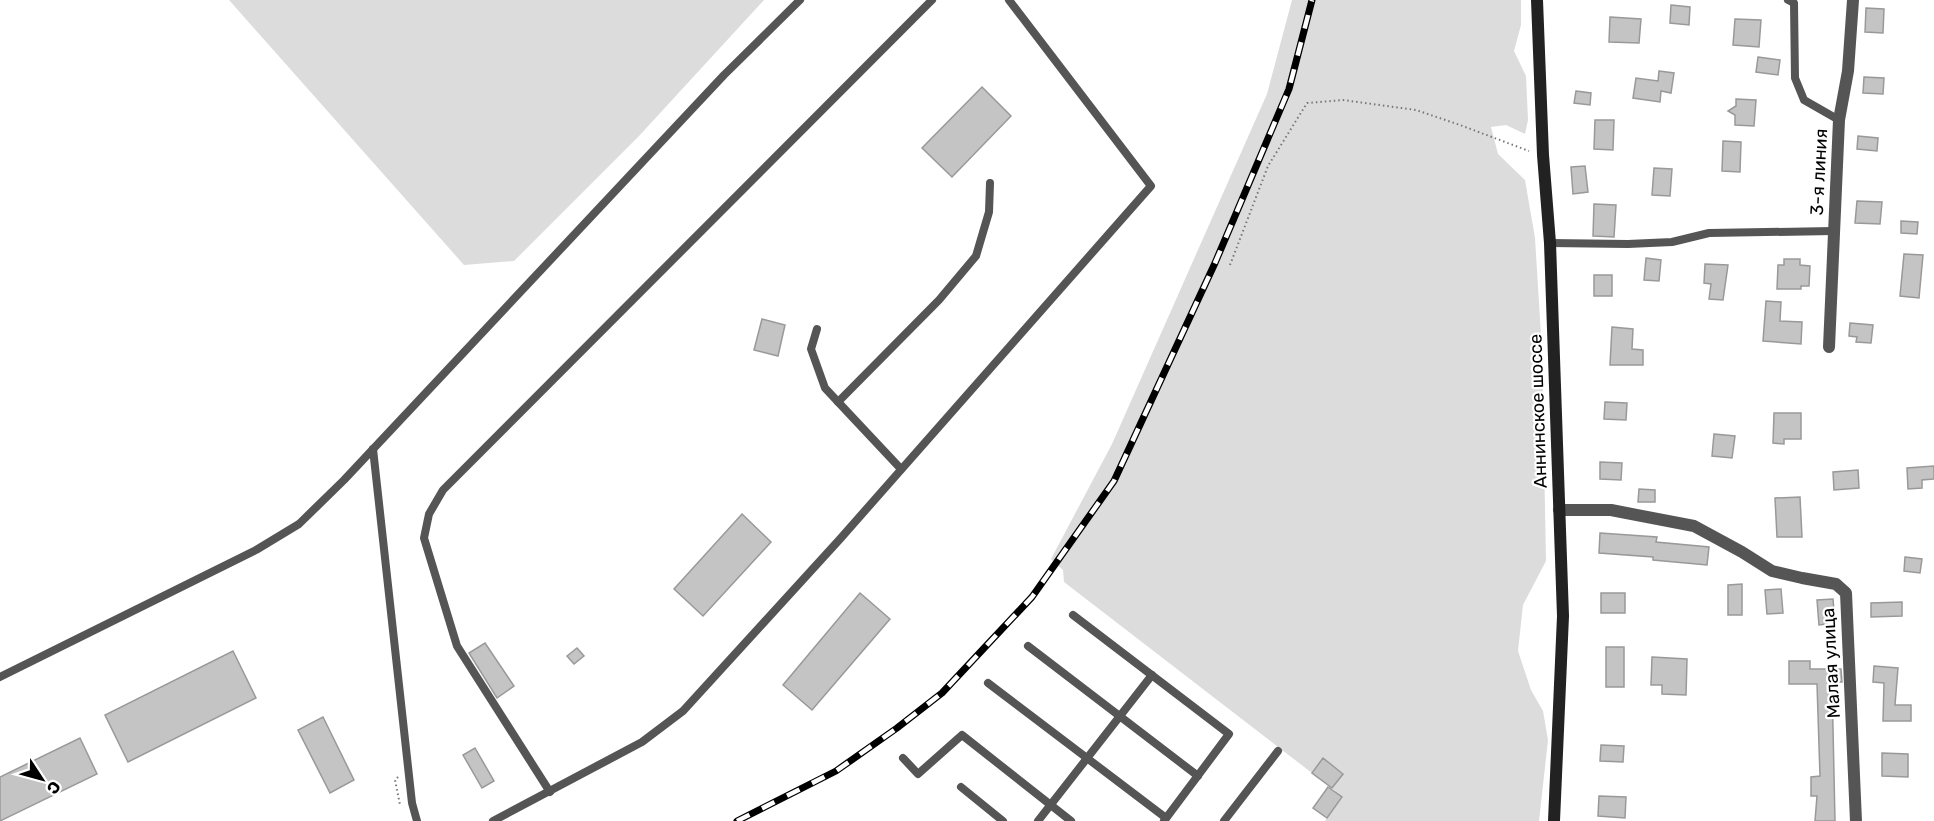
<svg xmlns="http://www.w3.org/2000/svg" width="1934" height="821" viewBox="0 0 1934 821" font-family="Rubik,sans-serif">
	<rect width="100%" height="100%" fill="#fff"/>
	<g fill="#dcdcdc">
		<polygon points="229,0 764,0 639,136 514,261 464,265"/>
		<polygon points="1292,0 1521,0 1521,25 1514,51 1526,76 1528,120 1525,134 1506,125 1491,127 1498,154 1525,180 1535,238 1542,352 1546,561 1523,605 1518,651 1531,690 1543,711 1548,740 1539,821 1325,821 1342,798 1332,788 1343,773 1323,758 1312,773 1064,582 1063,570 1051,559 1112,444 1267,94"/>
	</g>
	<g fill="#c4c4c4" stroke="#999" stroke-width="1.5">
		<polygon points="1671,5 1690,7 1689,25 1670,23"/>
		<polygon points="1866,8 1884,9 1883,33 1865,32"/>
		<polygon points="1610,17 1641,19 1639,43 1609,42"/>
		<polygon points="1735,19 1761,20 1759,47 1733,45"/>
		<polygon points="1758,57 1780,60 1778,75 1756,72"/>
		<polygon points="1659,71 1674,73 1671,93 1661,91 1660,102 1633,98 1636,78 1658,81"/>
		<polygon points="1864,77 1884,78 1883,94 1863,93"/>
		<polygon points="982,87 1011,116 952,177 922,148"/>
		<polygon points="1576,91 1591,93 1590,105 1574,103"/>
		<polygon points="1736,99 1756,100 1754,126 1735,125 1735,115 1728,111 1736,106"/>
		<polygon points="1595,120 1614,120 1613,150 1594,149"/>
		<polygon points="1858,136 1878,138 1877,151 1857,149"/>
		<polygon points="1723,141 1741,142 1740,172 1722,171"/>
		<polygon points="1585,166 1588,192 1573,194 1571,167"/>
		<polygon points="1654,168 1672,169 1670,196 1652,195"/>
		<polygon points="1857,201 1882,202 1880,224 1855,223"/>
		<polygon points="1594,204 1616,205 1614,237 1593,236"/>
		<polygon points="1901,221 1918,222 1917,234 1901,233"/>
		<polygon points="1904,254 1923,255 1919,298 1900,296"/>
		<polygon points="1646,258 1661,260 1659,281 1644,280"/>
		<polygon points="1784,259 1800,259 1800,265 1810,266 1809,286 1801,286 1801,289 1777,289 1778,265 1784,265"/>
		<polygon points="1705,264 1728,265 1723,300 1709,299 1711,284 1704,283"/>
		<rect x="1594" y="275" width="18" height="21"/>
		<polygon points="1766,301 1781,302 1780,321 1802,322 1801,344 1763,341"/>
		<polygon points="762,319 785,325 778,356 754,350"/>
		<polygon points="1850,323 1873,325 1871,343 1856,342 1857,337 1849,336"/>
		<polygon points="1612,327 1633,329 1632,349 1643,350 1643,365 1610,365"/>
		<polygon points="1605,402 1627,403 1626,420 1604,419"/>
		<polygon points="1774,413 1801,413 1801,439 1784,439 1784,444 1773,443"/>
		<polygon points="1714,434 1735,436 1732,458 1712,456"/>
		<polygon points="1600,462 1622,463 1621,480 1600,479"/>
		<polygon points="1934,466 1934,479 1922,480 1922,488 1908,489 1907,468"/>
		<polygon points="1858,470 1859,488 1834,490 1833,472"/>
		<polygon points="1639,489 1655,490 1655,502 1638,502"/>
		<polygon points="1800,497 1802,537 1777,537 1775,498"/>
		<polygon points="742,514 771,542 703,616 674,589"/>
		<polygon points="1600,533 1657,537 1656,542 1709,547 1707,565 1653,560 1653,557 1599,553"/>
		<polygon points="1905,557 1922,559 1920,573 1904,571"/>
		<polygon points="1742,584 1742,615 1728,615 1728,585"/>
		<polygon points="1781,589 1783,613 1767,614 1765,590"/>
		<polygon points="860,593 890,619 812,710 783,685"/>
		<rect x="1601" y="593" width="24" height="20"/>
		<polygon points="1833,599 1835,623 1819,625 1817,600"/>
		<polygon points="1902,602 1902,616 1871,617 1871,603"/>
		<polygon points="485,643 514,686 497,698 469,653"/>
		<rect x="1606" y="647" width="18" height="40"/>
		<polygon points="577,648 584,656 574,664 567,656"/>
		<polygon points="233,651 256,698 128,762 105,715"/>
		<polygon points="1652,657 1687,659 1686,695 1662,694 1662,685 1651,685"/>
		<polygon points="1789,661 1810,661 1810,669 1841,669 1842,682 1832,682 1835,821 1815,821 1817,796 1811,796 1811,777 1820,776 1817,684 1789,684"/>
		<polygon points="1874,666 1898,668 1895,705 1911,705 1911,721 1883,721 1884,683 1873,682"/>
		<polygon points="323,717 354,780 330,793 298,730"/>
		<polygon points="80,738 97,774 0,821 0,777"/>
		<polygon points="1601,745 1624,746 1623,762 1600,761"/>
		<polygon points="475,748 494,781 482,788 463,755"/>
		<polygon points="1882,753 1908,754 1908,777 1882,776"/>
		<polygon points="1323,758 1343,774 1332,788 1312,773"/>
		<polygon points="1328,787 1342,797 1327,818 1313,808"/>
		<polygon points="1599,796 1626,797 1625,818 1598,816"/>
	</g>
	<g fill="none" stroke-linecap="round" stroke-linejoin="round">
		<g stroke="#777" stroke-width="2" stroke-dasharray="1.5 3" stroke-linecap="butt">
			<polyline points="1230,265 1268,166 1307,103 1343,100 1416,110 1460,125 1529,151"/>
			<polyline points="398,777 395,780 400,805"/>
		</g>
		<g stroke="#555" stroke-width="8">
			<polyline points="1788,0 1794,3 1795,78 1804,100 1839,120"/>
			<polyline points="1550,243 1628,244 1672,242 1709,233 1833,231"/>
			<polyline points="817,329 811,349 825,388 901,469"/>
			<polyline points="838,402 939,300 976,256 989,212 990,183"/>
			<polyline points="373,449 412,803 417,821"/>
			<polyline points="1073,615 1229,734 1164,821"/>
			<polyline points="1028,646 1198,776"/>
			<polyline points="0,677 256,550 299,524 344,480 724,75 800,0"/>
			<polyline points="988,683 1166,818"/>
			<polyline points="903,758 918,774 962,735 1071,821"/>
			<polyline points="961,787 1003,821"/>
			<polyline points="550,792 457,646 424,538 429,514 443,490 932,0"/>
			<polyline points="493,821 642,742 683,711 840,539 1151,186 1009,0"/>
			<polyline points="1038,821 1152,675"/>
			<polyline points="1224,821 1278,751"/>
		</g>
		<g stroke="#555" stroke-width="12">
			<polyline points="1829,347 1839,120 1848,71 1853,0"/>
			<polyline points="1559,510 1611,510 1694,526 1742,552 1772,571 1802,578 1836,584 1846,593 1856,821"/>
		</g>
		<polyline stroke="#222" stroke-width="12" points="1537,0 1543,155 1550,243 1563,616 1554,821"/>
		<defs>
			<polyline id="rail" points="737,821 836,771 897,728 942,693 1032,597 1114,481 1215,263 1289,89 1312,0"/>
		</defs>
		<use href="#rail" stroke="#000" stroke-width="7"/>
		<use href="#rail" stroke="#fff" stroke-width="4.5" stroke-dasharray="14" stroke-linecap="butt"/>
	</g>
	<g text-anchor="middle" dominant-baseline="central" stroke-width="4.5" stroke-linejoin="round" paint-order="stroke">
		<g font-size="18" fill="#000" stroke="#fff">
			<text transform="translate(1819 172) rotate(-87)">3-я линия</text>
			<text transform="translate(1538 411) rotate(-92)">Аннинское шоссе</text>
			<text transform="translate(1831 663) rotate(-93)">Малая улица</text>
		</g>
	</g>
	<g transform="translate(42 779) rotate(126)" stroke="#ffffff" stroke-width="4.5" paint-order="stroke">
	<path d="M0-4.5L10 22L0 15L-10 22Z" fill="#000000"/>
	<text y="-9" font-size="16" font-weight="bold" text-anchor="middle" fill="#000000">С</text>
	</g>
</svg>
